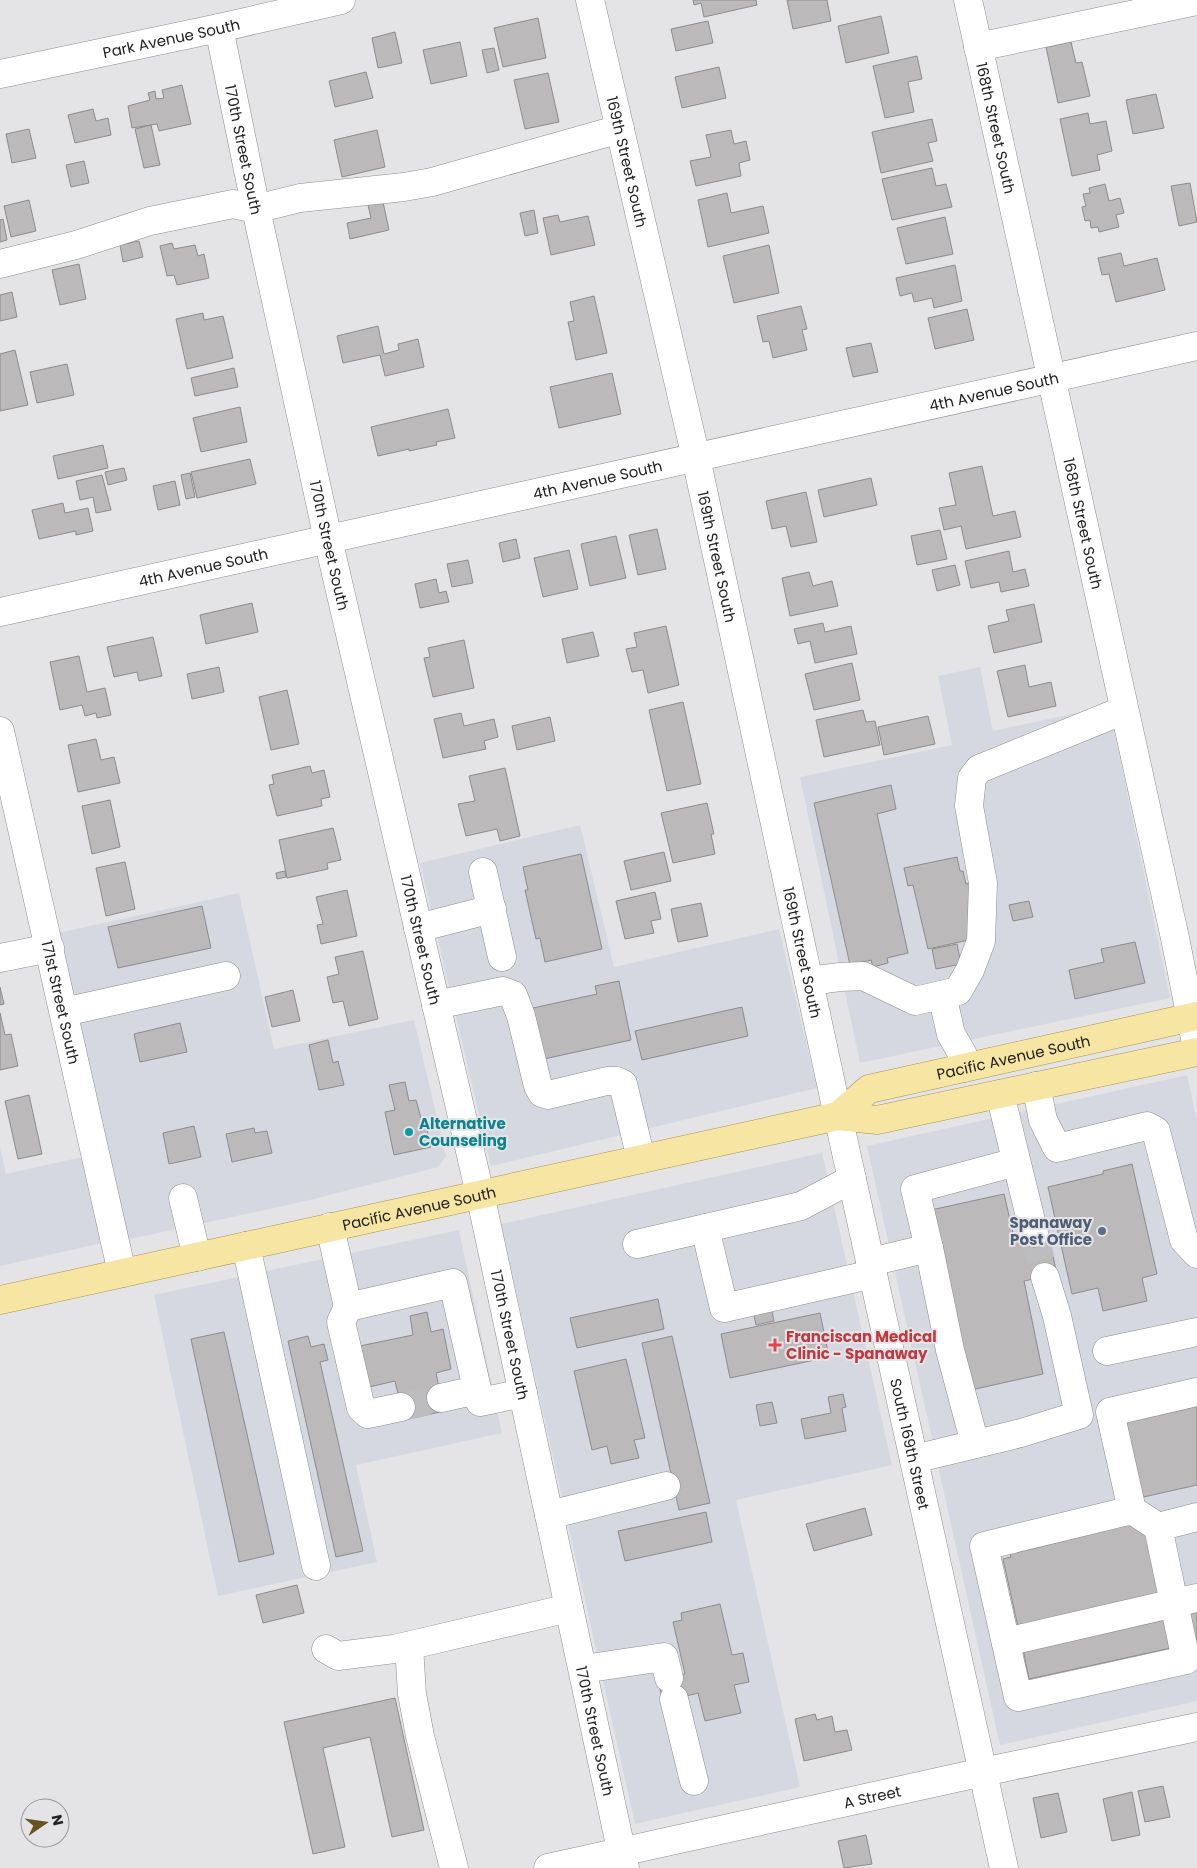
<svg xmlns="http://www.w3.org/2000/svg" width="1197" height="1868" viewBox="0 0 1197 1868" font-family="Poppins,sans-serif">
	<rect width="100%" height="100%" fill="#e4e4e6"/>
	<g fill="#d5d8e1">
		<polygon points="980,667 993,731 1109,706 1170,998 860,1063 800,777 952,745 938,676"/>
		<polygon points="580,825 614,967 779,929 817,1088 491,1166 420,863"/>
		<polygon points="239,893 274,1049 414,1020 446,1156 438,1167 310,1200 126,1240 58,933"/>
		<polygon points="1187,1075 1197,1120 1197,1701 1000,1745 867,1146"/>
		<polygon points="0,1148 6,1174 82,1157 102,1243 0,1266"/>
		<polygon points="822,1153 892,1465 736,1500 800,1787 635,1824 501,1224"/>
		<polygon points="459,1230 502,1433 356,1465 377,1562 218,1596 154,1295"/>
	</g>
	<g fill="#bbb9ba" stroke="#8d8b8c">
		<polygon points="693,0 756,0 757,5 704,17 701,3 694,5"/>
		<polygon points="787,0 827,0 831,21 793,29"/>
		<polygon points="881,16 889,53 846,63 838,26"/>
		<polygon points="538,18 546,58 503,67 494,28"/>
		<polygon points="708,21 713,43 676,51 671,29"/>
		<polygon points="395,32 402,63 378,68 372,38"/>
		<polygon points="460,42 467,76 431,84 423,50"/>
		<polygon points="1071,42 1076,63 1082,62 1090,96 1058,103 1046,47"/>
		<polygon points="494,48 499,70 487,73 482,50"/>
		<polygon points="917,56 922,79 908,82 914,112 885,118 873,66"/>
		<polygon points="719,67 726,98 682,108 675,77"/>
		<polygon points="366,72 373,98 335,107 329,81"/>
		<polygon points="548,73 559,122 525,129 514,80"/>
		<polygon points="182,85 191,124 159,131 157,124 132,128 128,106 150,100 148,93 155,91 156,99 164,98 162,90"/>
		<polygon points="1156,94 1164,128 1133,134 1126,100"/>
		<polygon points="93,109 96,121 108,118 111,135 75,143 68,115"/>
		<polygon points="1088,113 1090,124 1106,121 1112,151 1097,155 1100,170 1072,176 1060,119"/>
		<polygon points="932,119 937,141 928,143 933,161 881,173 872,132"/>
		<polygon points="151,125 160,165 144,168 135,129"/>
		<polygon points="29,129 36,158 12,163 6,134"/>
		<polygon points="377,130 385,167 342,177 334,140"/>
		<polygon points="731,130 734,144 746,141 750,160 739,163 741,176 696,186 690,161 711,157 706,135"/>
		<polygon points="84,161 89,183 71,187 66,165"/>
		<polygon points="932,168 936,186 946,184 952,207 892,220 882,179"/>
		<polygon points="1190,183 1197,222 1179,226 1171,186"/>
		<polygon points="1105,184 1109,201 1120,198 1124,213 1116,215 1119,227 1099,232 1098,227 1091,228 1090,220 1085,221 1082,207 1086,206 1083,194 1090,193 1089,188"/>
		<polygon points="727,193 731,213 763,206 769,233 708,247 698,200"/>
		<polygon points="29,200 36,231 11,237 4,206"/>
		<polygon points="383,202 389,230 350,239 347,223 371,218 368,205"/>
		<polygon points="534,210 538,233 525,236 520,213"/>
		<polygon points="558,215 560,222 588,216 595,245 551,255 543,218"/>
		<polygon points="945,217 953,254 906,264 897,228"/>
		<polygon points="3,219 7,240 0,242 0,220"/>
		<polygon points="139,241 143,257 123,262 120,245"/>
		<polygon points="172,243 174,249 195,245 198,256 204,254 209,278 177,285 174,275 167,276 160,246"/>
		<polygon points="769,245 779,293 734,303 723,256"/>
		<polygon points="1121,253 1124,266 1157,258 1165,290 1116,302 1109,274 1102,275 1098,258"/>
		<polygon points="79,264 86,299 60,305 52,270"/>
		<polygon points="955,265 962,301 934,308 932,298 914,302 912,293 900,296 896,278"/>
		<polygon points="12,292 17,317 0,321 0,295"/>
		<polygon points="594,296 607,353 576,360 568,322 574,321 570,302"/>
		<polygon points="801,306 807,329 802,330 807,350 773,358 769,341 763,342 757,316"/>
		<polygon points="967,309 974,340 935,349 928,318"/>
		<polygon points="203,313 204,320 223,316 233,358 187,369 176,319"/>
		<polygon points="378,326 384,354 399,350 398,344 418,339 424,367 385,376 380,355 343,363 337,336"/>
		<polygon points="871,343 878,372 853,377 846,348"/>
		<polygon points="15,350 28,405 0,411 0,354"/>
		<polygon points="67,364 74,395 37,403 30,372"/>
		<polygon points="234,368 238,387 195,396 191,378"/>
		<polygon points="612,373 621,414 559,428 550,387"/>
		<polygon points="240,407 247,442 201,452 193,418"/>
		<polygon points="448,409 455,438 436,442 437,445 409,451 409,449 378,456 371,427"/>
		<polygon points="103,445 108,468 58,479 53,456"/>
		<polygon points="250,459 256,484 197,498 191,472"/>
		<polygon points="982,466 993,516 1015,511 1021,537 966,549 961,526 944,530 939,508 956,505 949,473"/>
		<polygon points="124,468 127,480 108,485 105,472"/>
		<polygon points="190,473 195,497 186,499 181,475"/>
		<polygon points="102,475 111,510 96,513 93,497 80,500 76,481"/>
		<polygon points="871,478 877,505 824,517 818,490"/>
		<polygon points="175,481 180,505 158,510 153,486"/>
		<polygon points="806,492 817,542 791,547 786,526 772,529 766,501"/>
		<polygon points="63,503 65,513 88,508 93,531 76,535 76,531 39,539 32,510"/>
		<polygon points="657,529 666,569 638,575 629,535"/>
		<polygon points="940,530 947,559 917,565 911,536"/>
		<polygon points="616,536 626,578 590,586 581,544"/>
		<polygon points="516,539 520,558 503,562 499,543"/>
		<polygon points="569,550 578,589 543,597 534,558"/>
		<polygon points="1009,551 1013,572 1025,569 1029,586 1001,592 999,582 971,588 965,561"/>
		<polygon points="468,560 473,583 452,587 447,564"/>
		<polygon points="955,565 960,585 937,591 932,570"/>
		<polygon points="809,572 813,586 832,581 838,606 790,616 782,578"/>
		<polygon points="436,579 439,593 446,591 449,602 420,608 415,584"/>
		<polygon points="252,603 258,632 206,644 200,615"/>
		<polygon points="1034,604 1042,642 994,653 988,626 1009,621 1006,610"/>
		<polygon points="823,623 825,632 851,626 857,654 815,663 810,641 798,644 794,629"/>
		<polygon points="666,626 679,685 648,693 643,670 632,672 626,649 637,647 634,633"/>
		<polygon points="593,632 599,656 567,663 562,639"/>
		<polygon points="153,637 162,676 139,681 137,672 114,677 107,647"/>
		<polygon points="464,640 474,688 433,697 424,658 430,657 428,648"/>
		<polygon points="79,656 87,692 105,688 111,715 97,718 96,713 85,716 82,705 60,710 50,662"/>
		<polygon points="852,663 860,700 814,710 805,674"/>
		<polygon points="1025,665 1029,687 1051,682 1056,706 1008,717 997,671"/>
		<polygon points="219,667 224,692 192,699 187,674"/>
		<polygon points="287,690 299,744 271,750 259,697"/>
		<polygon points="683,702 701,784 667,791 649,710"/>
		<polygon points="863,710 866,722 875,721 880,745 824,757 816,720"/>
		<polygon points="461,713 464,726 494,719 498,737 484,741 486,749 443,758 434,719"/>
		<polygon points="928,716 935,744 884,755 878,727"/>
		<polygon points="550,717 555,741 517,750 512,726"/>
		<polygon points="96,739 101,760 114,757 120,783 78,792 68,745"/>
		<polygon points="310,766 312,773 324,770 330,797 321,799 322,806 277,816 269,785 274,784 272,775"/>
		<polygon points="505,768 520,836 500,841 497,829 466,836 458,804 475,801 469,776"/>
		<polygon points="891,785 896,809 877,814 908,953 887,958 888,963 873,967 871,960 850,965 814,803"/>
		<polygon points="110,800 120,847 92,854 82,806"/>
		<polygon points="707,803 714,834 711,834 715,854 673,863 661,813"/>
		<polygon points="333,828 341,860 327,863 328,869 287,878 279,840"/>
		<polygon points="664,852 671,881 631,890 624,861"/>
		<polygon points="581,854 602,949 545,962 540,938 536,939 525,890 528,890 523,867"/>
		<polygon points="957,857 960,871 963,871 966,884 974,882 973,939 928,949 913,885 908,886 904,868"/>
		<polygon points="125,862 135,909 106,916 96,868"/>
		<polygon points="285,871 286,877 277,879 276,873"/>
		<polygon points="347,890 357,936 321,944 317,925 323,924 316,897"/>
		<polygon points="655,892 661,919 651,921 654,933 625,939 616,901"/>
		<polygon points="1029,901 1033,917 1013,921 1009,905"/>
		<polygon points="701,903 708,936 678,942 671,909"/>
		<polygon points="202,906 211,948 118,968 108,927"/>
		<polygon points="1135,942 1145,983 1075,999 1069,970 1104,962 1101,949"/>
		<polygon points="957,944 961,964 936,969 932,949"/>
		<polygon points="363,951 378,1019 349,1026 343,1001 333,1003 327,977 339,974 335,957"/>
		<polygon points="619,981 631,1040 544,1059 533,1008 597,994 595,986"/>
		<polygon points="0,987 4,1004 0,1005"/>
		<polygon points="293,990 300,1021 272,1027 265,997"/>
		<polygon points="742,1007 748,1036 642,1060 635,1031"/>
		<polygon points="0,1013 5,1035 11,1034 18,1066 0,1070"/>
		<polygon points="180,1023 187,1052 140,1062 134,1034"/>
		<polygon points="328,1040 333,1063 338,1061 344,1085 319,1090 309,1045"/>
		<polygon points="405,1082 409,1101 416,1100 421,1118 424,1117 431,1147 394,1155 385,1112 395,1110 389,1085"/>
		<polygon points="29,1095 42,1154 18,1159 5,1101"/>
		<polygon points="194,1126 201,1157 169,1164 163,1133"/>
		<polygon points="254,1128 255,1133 267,1131 272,1153 232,1162 226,1134"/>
		<polygon points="1132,1164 1157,1274 1142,1278 1147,1301 1103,1311 1098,1288 1072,1294 1048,1187 1103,1174 1103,1171"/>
		<polygon points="1004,1194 1014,1237 1047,1230 1057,1274 1024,1281 1043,1374 971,1390 931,1210"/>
		<polygon points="658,1299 664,1329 577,1348 570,1318"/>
		<polygon points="771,1307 774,1321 756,1325 753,1311"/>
		<polygon points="427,1312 431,1332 443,1329 451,1369 436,1373 444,1411 404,1420 395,1381 369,1387 360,1346 413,1335 410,1316"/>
		<polygon points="820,1313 829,1357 730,1378 721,1334"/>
		<polygon points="224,1332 274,1554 239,1562 191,1339"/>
		<polygon points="308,1336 311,1347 324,1344 328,1360 320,1362 363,1551 336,1557 288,1341"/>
		<polygon points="672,1336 710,1503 679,1510 642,1343"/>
		<polygon points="626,1359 645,1438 634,1440 639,1458 611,1464 607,1446 592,1450 574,1371"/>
		<polygon points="843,1394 846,1407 842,1408 846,1431 805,1439 801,1419 831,1413 828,1397"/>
		<polygon points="1197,1400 1197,1485 1139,1498 1121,1417"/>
		<polygon points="772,1402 777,1423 760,1426 756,1405"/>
		<polygon points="865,1508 872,1535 814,1551 806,1524"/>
		<polygon points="706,1512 712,1542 625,1561 618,1531"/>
		<polygon points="1135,1521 1137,1530 1145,1528 1160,1596 1018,1627 1003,1559 1011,1557 1009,1549"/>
		<polygon points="297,1585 304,1613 263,1623 256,1595"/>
		<polygon points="720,1604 732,1655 743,1653 749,1682 734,1685 741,1713 705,1721 698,1693 663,1702 658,1680 685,1674 673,1622 682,1620 681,1613"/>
		<polygon points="1197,1610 1197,1640 1193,1641 1186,1612"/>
		<polygon points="1165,1618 1171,1648 1029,1679 1023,1649"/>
		<polygon points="395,1698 424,1830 392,1837 370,1737 323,1748 345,1847 313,1854 284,1722"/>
		<polygon points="815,1714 817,1720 832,1716 835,1732 847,1730 852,1750 804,1761 795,1719"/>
		<polygon points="1163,1786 1170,1817 1145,1822 1138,1791"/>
		<polygon points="1132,1792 1140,1835 1112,1841 1103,1799"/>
		<polygon points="1058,1793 1067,1832 1041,1838 1033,1798"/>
		<polygon points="866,1835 872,1864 844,1868 838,1841"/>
	</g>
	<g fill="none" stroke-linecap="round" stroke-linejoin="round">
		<g stroke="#bdbdbf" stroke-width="28" stroke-dasharray="28 14" stroke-linecap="butt">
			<polyline points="1034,1233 1045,1277"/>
			<polyline points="401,1407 441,1398"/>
		</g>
		<defs>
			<g id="minor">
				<path id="s1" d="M590 0 696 458 838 1116 1004 1868"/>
				<path id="s2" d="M968 0 1175 938 1197 1048"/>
				<path id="s3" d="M219 28 256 209 328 539 480 1194 625 1868"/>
				<polyline points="978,47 1197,1"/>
				<path id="s4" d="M0 74 219 28 341 0"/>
				<polyline points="0,264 76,245 150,221 233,204 256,209 300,198 404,187 432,182 620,129"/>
				<path id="s5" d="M0 612 1197 346"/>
				<path id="s6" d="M0 731 122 1273"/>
				<polyline points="483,872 502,957"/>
				<polyline points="418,928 492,909"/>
				<polyline points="0,958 50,948"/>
				<polyline points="809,981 840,977 863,976 915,1001 958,991 970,970 981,941 983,883 969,806 972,778 979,769 1124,710"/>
				<polyline points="942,995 951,1034 963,1055 964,1068"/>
				<polyline points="436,1005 503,991 513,995 521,1016 538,1086 542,1093 548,1095 607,1081 617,1081 623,1084 641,1159"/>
				<polyline points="64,1012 226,976"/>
				<polyline points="1036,1086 1043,1120 1057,1148 1147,1126 1156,1131 1184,1240 1197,1254"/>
				<polyline points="1000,1094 1034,1233"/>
				<polyline points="183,1198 197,1257"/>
				<polyline points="330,1227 348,1307 453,1283 480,1402 523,1393"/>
				<polyline points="705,1228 724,1308 873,1274"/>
				<polyline points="637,1244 801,1206 852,1179"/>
				<polyline points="246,1246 316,1566"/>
				<polyline points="929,1248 950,1350 975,1444"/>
				<polyline points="870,1262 929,1248 915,1189 1016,1162"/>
				<polyline points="348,1307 341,1322 361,1408 368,1414 401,1407"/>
				<polyline points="1107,1351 1197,1332"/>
				<polyline points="441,1398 477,1390"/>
				<polyline points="914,1459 1021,1433 1079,1415 1057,1316 1045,1277"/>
				<polyline points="1132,1510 984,1546 1018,1697 1186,1660 1158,1527 1132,1510 1110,1412 1197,1392"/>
				<polyline points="549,1515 666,1486"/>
				<polyline points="1158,1527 1197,1517"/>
				<polyline points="1006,1642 1197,1598"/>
				<polyline points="409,1646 412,1694 420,1736 454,1868"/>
				<polyline points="326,1649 338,1656 394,1649 569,1608"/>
				<polyline points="583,1669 664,1657 669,1678"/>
				<polyline points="674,1699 694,1781"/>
				<path id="s7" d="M548 1868 983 1772 1197 1727"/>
			</g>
			<g id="major">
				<path id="s8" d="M838 1116 869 1089 1197 1016"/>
				<path id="s9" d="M0 1300 838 1116 877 1120 1197 1052"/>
			</g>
		</defs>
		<use href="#minor" stroke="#8c8d8e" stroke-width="29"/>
		<use href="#major" stroke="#a99550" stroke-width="29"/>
		<use href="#minor" stroke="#fff" stroke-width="28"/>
		<use href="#major" stroke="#f7e5a4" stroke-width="28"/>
	</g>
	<circle fill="#0f9aa8" stroke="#e4e4e6" stroke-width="2" cx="409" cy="1132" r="5"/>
	<circle fill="#5c6f8a" stroke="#e4e4e6" stroke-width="2" cx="1102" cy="1231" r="5"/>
	<path fill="#e0444e" stroke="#e4e4e6" stroke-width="2" d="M772.5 1337.5h5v5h5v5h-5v5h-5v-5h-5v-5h5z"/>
	<g text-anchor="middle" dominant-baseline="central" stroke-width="4" stroke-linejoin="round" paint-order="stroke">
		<g font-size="15" fill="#222223" stroke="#e4e4e6">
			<text stroke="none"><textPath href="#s4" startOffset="175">Park Avenue South</textPath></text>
			<text stroke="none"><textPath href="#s2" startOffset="131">168th Street South</textPath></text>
			<text stroke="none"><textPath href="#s3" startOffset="124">170th Street South</textPath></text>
			<text stroke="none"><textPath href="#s1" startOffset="166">169th Street South</textPath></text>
			<text stroke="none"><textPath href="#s5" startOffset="1018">4th Avenue South</textPath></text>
			<text stroke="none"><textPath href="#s5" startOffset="612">4th Avenue South</textPath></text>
			<text stroke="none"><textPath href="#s2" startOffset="536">168th Street South</textPath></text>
			<text stroke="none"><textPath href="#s3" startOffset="529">170th Street South</textPath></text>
			<text stroke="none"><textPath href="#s1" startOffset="571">169th Street South</textPath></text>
			<text stroke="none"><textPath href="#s5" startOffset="208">4th Avenue South</textPath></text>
			<text stroke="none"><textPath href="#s3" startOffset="934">170th Street South</textPath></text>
			<text stroke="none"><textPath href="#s1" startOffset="976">169th Street South</textPath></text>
			<text stroke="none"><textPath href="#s6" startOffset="278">171st Street South</textPath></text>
			<text stroke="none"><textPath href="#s8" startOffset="189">Pacific Avenue South</textPath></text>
			<text stroke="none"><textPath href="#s9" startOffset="429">Pacific Avenue South</textPath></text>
			<text stroke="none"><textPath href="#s3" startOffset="1339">170th Street South</textPath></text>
			<text stroke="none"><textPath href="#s1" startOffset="1479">South 169th Street</textPath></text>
			<text stroke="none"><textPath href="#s3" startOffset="1744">170th Street South</textPath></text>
			<text stroke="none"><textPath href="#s7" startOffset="332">A Street</textPath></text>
		</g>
		<g font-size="15" font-weight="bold" fill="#0d838f" stroke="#e4e4e6" text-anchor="start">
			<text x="419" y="1123">Alternative<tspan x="419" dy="17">Counseling</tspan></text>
		</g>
		<g font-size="15" font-weight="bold" fill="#4e5e75" stroke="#e4e4e6" text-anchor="end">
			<text x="1092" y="1222">Spanaway<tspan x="1092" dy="17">Post Office</tspan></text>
		</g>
		<g font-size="15" font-weight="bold" fill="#be3a42" stroke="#e4e4e6" text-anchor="start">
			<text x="786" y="1336">Franciscan Medical<tspan x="786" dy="17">Clinic - Spanaway</tspan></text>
		</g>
	</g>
	<g transform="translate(45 1823) rotate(77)"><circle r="24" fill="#e4e4e6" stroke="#969698"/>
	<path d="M0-4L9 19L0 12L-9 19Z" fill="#655321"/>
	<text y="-8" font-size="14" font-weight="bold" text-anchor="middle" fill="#222223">N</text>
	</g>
</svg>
